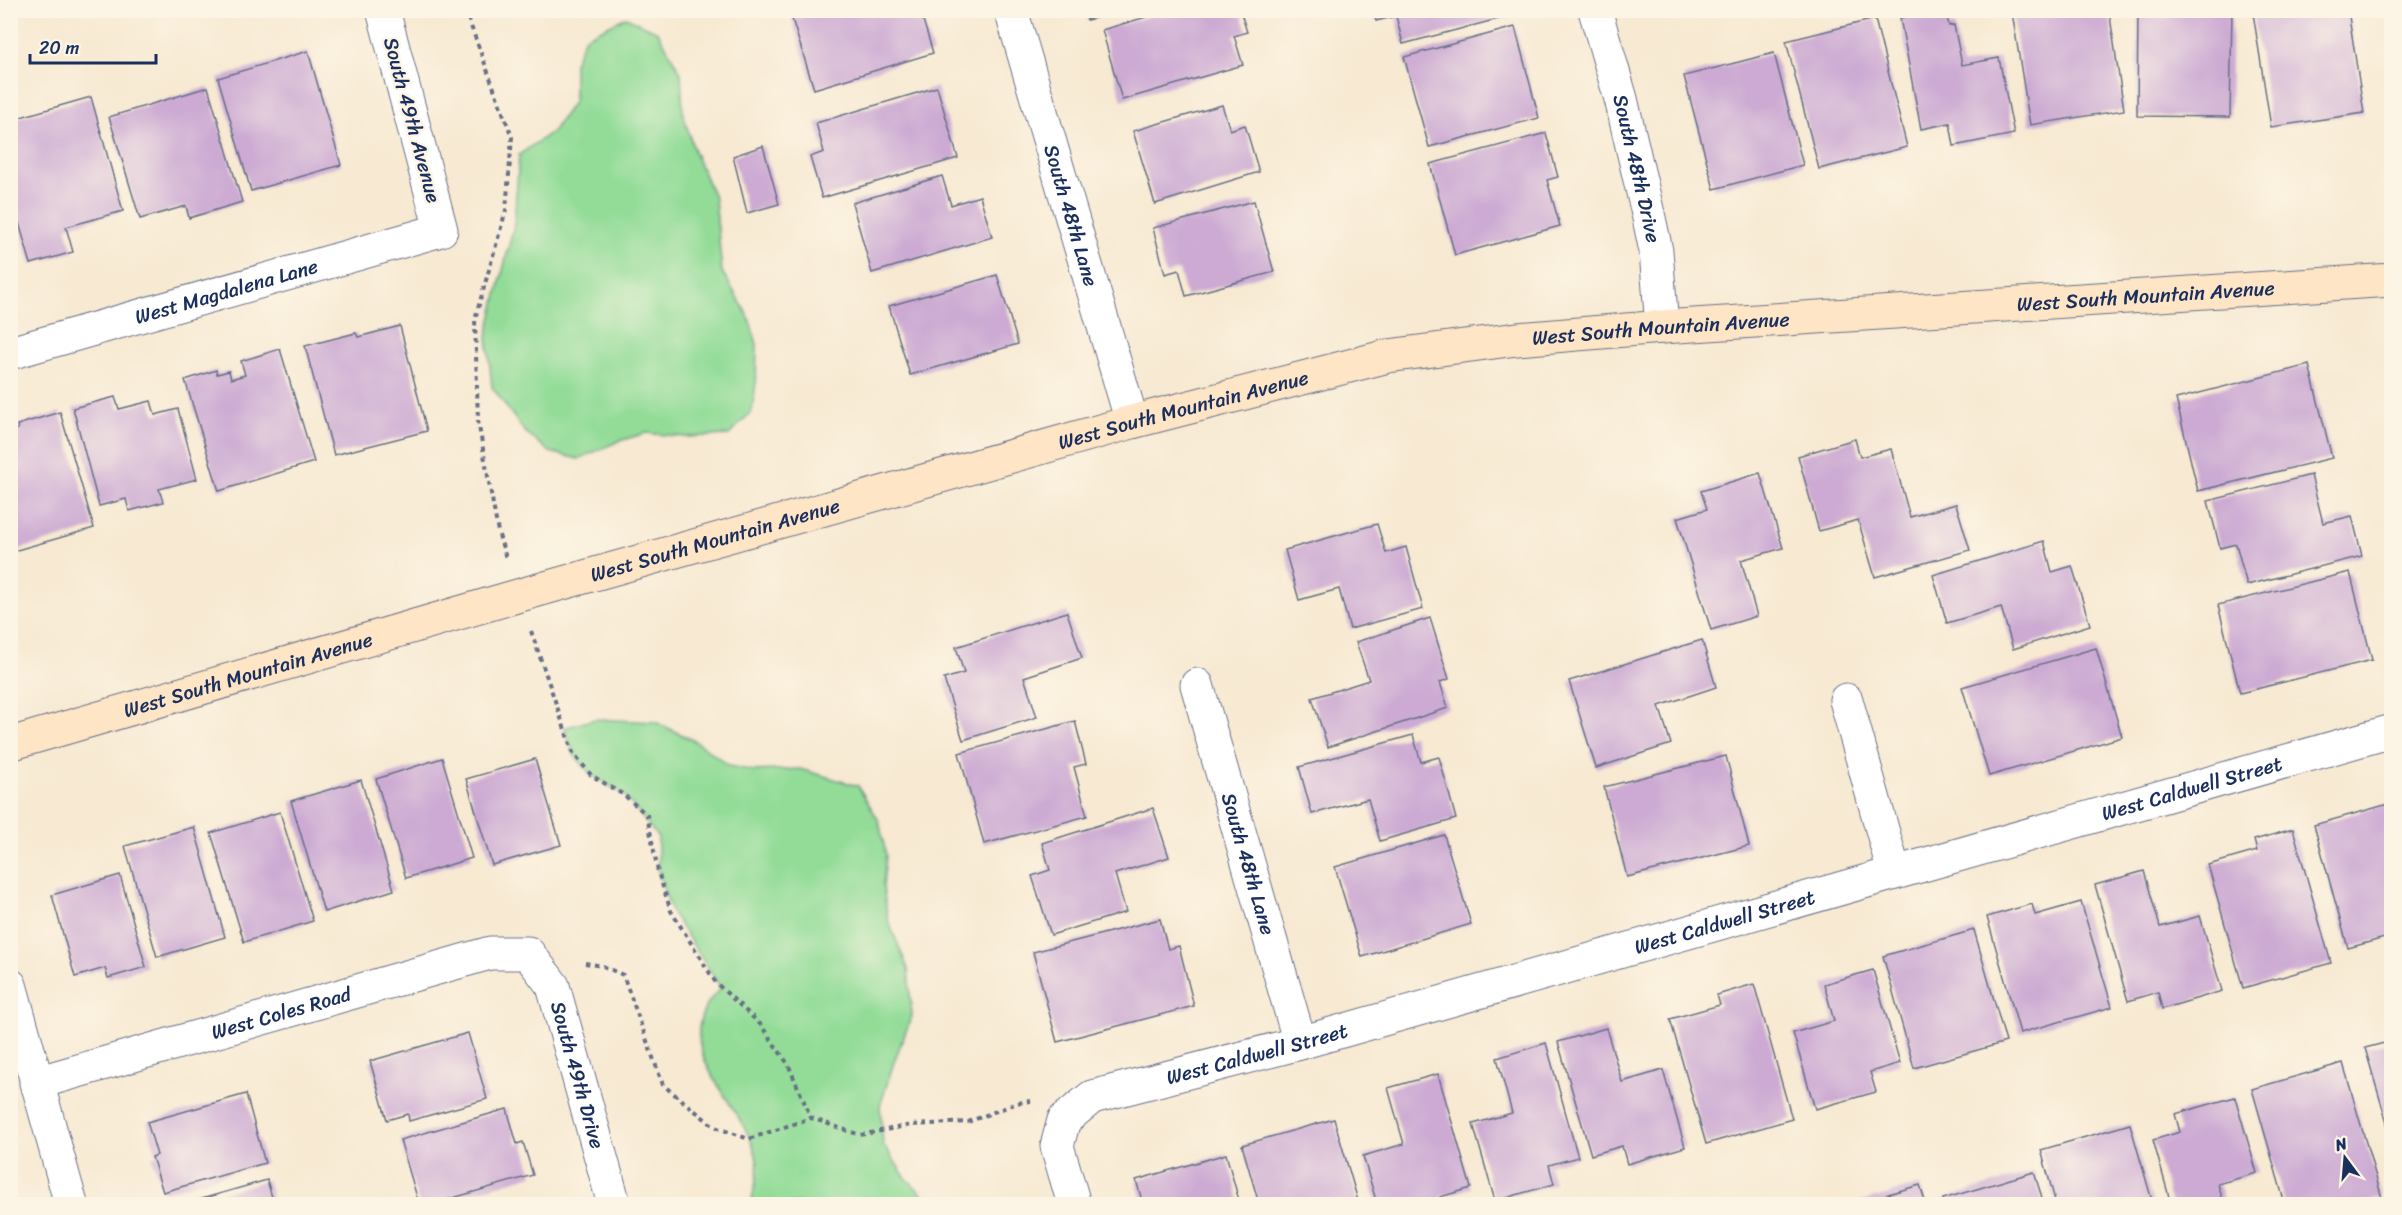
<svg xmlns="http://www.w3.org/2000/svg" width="2402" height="1215" viewBox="0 0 2402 1215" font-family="Sriracha,sans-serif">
	<rect width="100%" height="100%" fill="#fcf5e5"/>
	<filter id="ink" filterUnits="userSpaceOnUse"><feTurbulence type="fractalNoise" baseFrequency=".0167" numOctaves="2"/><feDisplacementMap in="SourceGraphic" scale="12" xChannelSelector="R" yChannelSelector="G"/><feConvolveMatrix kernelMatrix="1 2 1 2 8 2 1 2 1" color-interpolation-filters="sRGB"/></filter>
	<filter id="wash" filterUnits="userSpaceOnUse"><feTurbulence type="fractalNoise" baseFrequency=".008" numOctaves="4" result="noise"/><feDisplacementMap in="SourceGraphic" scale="24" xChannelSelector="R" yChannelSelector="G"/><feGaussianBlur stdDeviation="1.35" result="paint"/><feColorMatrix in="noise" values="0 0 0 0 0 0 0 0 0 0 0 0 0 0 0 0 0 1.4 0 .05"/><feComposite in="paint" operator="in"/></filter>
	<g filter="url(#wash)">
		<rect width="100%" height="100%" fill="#f7e9d2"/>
		<g fill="#92dc97" stroke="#56867a" stroke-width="1.5">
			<polygon points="626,17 658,32 681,73 683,113 694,151 715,199 722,272 748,315 757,344 756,382 752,411 729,435 686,437 646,433 619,441 578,459 550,452 524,431 492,387 487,336 514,225 519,155 553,131 574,101 574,63 585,37"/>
			<path d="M595 719 655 722 693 740 730 766 753 771 800 769 858 786 879 821 886 855 883 887 888 920 908 969 912 1016 895 1059 880 1106 883 1144 905 1177 932 1204H751C753 1192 760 1172 757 1159 745 1101 659 1046 721 988L671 911 658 872V837L624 795 591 775 573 753 564 728Z"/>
		</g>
		<g id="blocks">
			<g fill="#ccaad3">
				<polygon points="822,10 920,10 933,53 814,89 792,19"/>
				<polygon points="1085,10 1120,10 1120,11 1087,20"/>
				<polygon points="1170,10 1240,10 1247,32 1234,36 1243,65 1122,100 1102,30"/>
				<polygon points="1373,10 1516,10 1517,14 1403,44 1396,16 1376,21"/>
				<polygon points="1936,10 1946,10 1949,26 1954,25 1962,65 1999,58 2014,134 1954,146 1950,123 1921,129 1900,18"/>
				<polygon points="2022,10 2109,10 2124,110 2030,125 2012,12"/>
				<polygon points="2138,10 2232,10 2230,117 2137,116"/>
				<polygon points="2270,10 2348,10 2364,113 2271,127 2253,13"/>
				<polygon points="1875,19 1907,147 1819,169 1786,41"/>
				<polygon points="1515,27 1539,118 1429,147 1404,57"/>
				<polygon points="308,51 341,165 251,191 218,78"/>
				<polygon points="1774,53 1803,165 1714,189 1684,76"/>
				<polygon points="208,87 242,202 189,218 186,206 140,219 109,117"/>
				<polygon points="937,87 958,158 822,198 810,157 824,152 816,123"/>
				<polygon points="91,97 123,211 66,227 73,252 31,264 10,192 10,120"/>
				<polygon points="1222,105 1230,130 1245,125 1259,172 1155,204 1133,131"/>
				<polygon points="1546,133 1558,177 1547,180 1560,226 1455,255 1430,164"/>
				<polygon points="763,146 779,204 747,213 733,156"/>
				<polygon points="942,176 951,205 980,196 992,237 872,273 852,203"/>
				<polygon points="1254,201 1274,272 1186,296 1179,270 1165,274 1153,228"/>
				<polygon points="10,249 16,267 10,269"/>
				<polygon points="997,275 1018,344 910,375 889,306"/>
				<polygon points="400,326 427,431 334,455 305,346 356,333 358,337"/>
				<polygon points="280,349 314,462 219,491 185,380 216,370 217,374 229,371 231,379 245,375 241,361"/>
				<polygon points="2309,365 2332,458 2198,491 2176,399"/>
				<polygon points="115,397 119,409 151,401 155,415 178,409 197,479 159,489 163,502 129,511 126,499 99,506 73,408"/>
				<polygon points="60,412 94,528 10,552 10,431 18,429 17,425"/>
				<polygon points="1855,439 1860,457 1891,449 1910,517 1956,504 1970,550 1875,577 1858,520 1819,531 1798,456"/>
				<polygon points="1760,473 1783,548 1741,560 1757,616 1711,630 1677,518 1707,509 1701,491"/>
				<polygon points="2311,475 2323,523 2352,516 2362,556 2247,585 2236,544 2220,548 2208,501"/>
				<polygon points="1377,524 1386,553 1406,547 1423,609 1350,629 1339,589 1299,600 1285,550"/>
				<polygon points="2044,541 2052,572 2072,566 2090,625 2013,649 2001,607 1947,623 1933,575"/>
				<polygon points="2350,572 2372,660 2240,693 2218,605"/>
				<polygon points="1067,612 1082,658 1024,677 1037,717 963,740 944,679 964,673 956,647"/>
				<polygon points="1430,618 1449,679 1440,682 1448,708 1328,747 1312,698 1369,680 1356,642"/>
				<polygon points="1702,640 1716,687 1659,706 1671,744 1596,768 1569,681"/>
				<polygon points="2096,648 2122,737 1989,776 1962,687"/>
				<polygon points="1075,721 1086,764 1074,767 1087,816 984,844 959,753"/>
				<polygon points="1413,735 1421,762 1439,757 1456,819 1380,841 1368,799 1312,814 1299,767"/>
				<polygon points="1726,756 1749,846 1627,877 1604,787"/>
				<polygon points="442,758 472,858 406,878 376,779"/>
				<polygon points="535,759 561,845 492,865 466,779"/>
				<polygon points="361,780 394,890 324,912 291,801"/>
				<polygon points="2392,803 2392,936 2348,948 2314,825"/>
				<polygon points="1153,808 1169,857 1115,874 1126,912 1051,935 1032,876 1050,870 1042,843"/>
				<polygon points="280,812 313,921 244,942 211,833"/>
				<polygon points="194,827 225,937 157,957 125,846"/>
				<polygon points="2293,829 2331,963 2243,988 2208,865 2257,851 2254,840"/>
				<polygon points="1444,835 1471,924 1362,957 1335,867"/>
				<polygon points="2144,871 2160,927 2200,916 2222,991 2162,1009 2158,992 2128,1001 2095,885"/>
				<polygon points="120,875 146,967 108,978 105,968 75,977 52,895"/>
				<polygon points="2081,902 2112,1007 2020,1033 1987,917 2032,904 2035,915"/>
				<polygon points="1160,919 1168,949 1179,946 1194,1006 1057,1042 1033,952"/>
				<polygon points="1974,930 2006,1042 1914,1068 1883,956"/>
				<polygon points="1873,970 1900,1063 1870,1072 1876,1092 1815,1109 1793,1033 1834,1021 1824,984"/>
				<polygon points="1754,984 1792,1119 1706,1144 1670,1019 1720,1005 1717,995"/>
				<polygon points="1606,1028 1622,1082 1663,1070 1685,1147 1627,1164 1622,1146 1591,1155 1558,1042"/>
				<polygon points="468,1033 487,1099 409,1121 408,1114 387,1120 370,1061"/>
				<polygon points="2392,1041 2392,1137 2391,1137 2365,1048"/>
				<polygon points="1546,1043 1578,1157 1549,1165 1554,1184 1495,1201 1473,1124 1512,1113 1497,1058"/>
				<polygon points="2343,1063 2382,1198 2360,1204 2285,1204 2252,1089"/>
				<polygon points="1438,1074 1471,1188 1440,1197 1442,1204 1377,1204 1363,1156 1404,1144 1388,1088"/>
				<polygon points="246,1094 265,1163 163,1192 152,1157 157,1155 147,1122"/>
				<polygon points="2235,1097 2257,1173 2218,1184 2224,1204 2171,1204 2153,1140 2180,1132 2175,1114"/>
				<polygon points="507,1109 517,1144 523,1142 533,1175 432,1204 419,1204 400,1140"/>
				<polygon points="1334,1119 1359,1204 1259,1204 1242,1145"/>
				<polygon points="2130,1124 2153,1204 2056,1204 2041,1150"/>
				<polygon points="1226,1154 1240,1204 1143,1204 1136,1180"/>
				<polygon points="2034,1172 2044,1204 1944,1204 1943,1199"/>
				<polygon points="267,1180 274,1204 184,1204"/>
				<polygon points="1920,1185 1926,1204 1853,1204"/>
			</g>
		</g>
	</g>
	<g filter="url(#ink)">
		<use href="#blocks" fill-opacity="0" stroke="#687087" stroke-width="1.5"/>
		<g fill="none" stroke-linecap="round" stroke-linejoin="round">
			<defs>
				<g id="street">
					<path id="s1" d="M1011 10 1132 422"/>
					<path id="s2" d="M1595 10 1621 99 1649 218 1656 251 1662 327"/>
					<path id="s3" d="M10 353 441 230 383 10"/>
					<path id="s4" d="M1197 685 1300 1043"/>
					<polyline points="1846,700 1894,872"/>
					<polyline points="10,985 71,1204"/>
					<path id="s5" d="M36 1083 490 953H528L553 986 614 1204"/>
					<path id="s6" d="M1074 1204 1057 1146 1064 1120 1092 1097 1300 1043 2392 731"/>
				</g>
				<g id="secondary">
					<path id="s7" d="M10 744 517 596 1132 422 1388 356 1517 339 1662 327 2392 280"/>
				</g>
			</defs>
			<use href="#street" stroke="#687087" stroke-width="35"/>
			<use href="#secondary" stroke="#687087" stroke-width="35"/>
			<g stroke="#687087" stroke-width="4" stroke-dasharray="4.5 4.5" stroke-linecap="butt">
				<polyline points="465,10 512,137 506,210 475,319 478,421 498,532 506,558"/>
				<polyline points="531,631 573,753 591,775 624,795 647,815 658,872 671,911 716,983 760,1024 788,1064 811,1118"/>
				<polyline points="585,963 603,966 623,975 663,1085 715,1127 749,1139 811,1118 860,1135 911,1125 968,1122 1017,1103 1031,1101"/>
			</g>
			<use href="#street" stroke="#fff" stroke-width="33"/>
			<use href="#secondary" stroke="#fde5c5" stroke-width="33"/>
		</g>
	</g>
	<g text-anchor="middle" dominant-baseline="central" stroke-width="5" stroke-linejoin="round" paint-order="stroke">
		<g font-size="20" fill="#1b2f5e" stroke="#fcf5e5">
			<text transform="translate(412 120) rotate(75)">South 49th Avenue</text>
			<text stroke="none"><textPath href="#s2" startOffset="164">South 48th Drive</textPath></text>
			<text stroke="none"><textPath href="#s1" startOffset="214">South 48th Lane</textPath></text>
			<text stroke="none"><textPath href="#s3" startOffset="225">West Magdalena Lane</textPath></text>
			<text stroke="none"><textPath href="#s7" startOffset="2192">West South Mountain Avenue</textPath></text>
			<text stroke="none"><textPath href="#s7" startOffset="1706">West South Mountain Avenue</textPath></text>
			<text stroke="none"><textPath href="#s7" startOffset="1220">West South Mountain Avenue</textPath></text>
			<text stroke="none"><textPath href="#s7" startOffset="734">West South Mountain Avenue</textPath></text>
			<text stroke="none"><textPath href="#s7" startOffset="248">West South Mountain Avenue</textPath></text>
			<text stroke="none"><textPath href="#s6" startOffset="1266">West Caldwell Street</textPath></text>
			<text stroke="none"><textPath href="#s4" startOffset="186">South 48th Lane</textPath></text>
			<text stroke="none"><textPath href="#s6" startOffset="780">West Caldwell Street</textPath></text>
			<text stroke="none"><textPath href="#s5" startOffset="255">West Coles Road</textPath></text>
			<text stroke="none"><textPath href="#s6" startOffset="294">West Caldwell Street</textPath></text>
			<text stroke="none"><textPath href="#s5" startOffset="644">South 49th Drive</textPath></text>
		</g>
	</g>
	<rect width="2402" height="1215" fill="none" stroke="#fcf5e5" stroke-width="36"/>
	<g transform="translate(2345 1158) rotate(344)" stroke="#fcf5e5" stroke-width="4.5" paint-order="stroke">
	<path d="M0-4.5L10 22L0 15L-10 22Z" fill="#1b2f5e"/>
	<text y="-9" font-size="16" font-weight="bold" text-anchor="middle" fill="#1b2f5e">N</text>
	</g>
	<path d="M30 54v9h126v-9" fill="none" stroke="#1b2f5e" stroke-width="3"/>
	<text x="39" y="54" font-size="18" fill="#1b2f5e" stroke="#fcf5e5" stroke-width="4.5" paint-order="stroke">20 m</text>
</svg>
